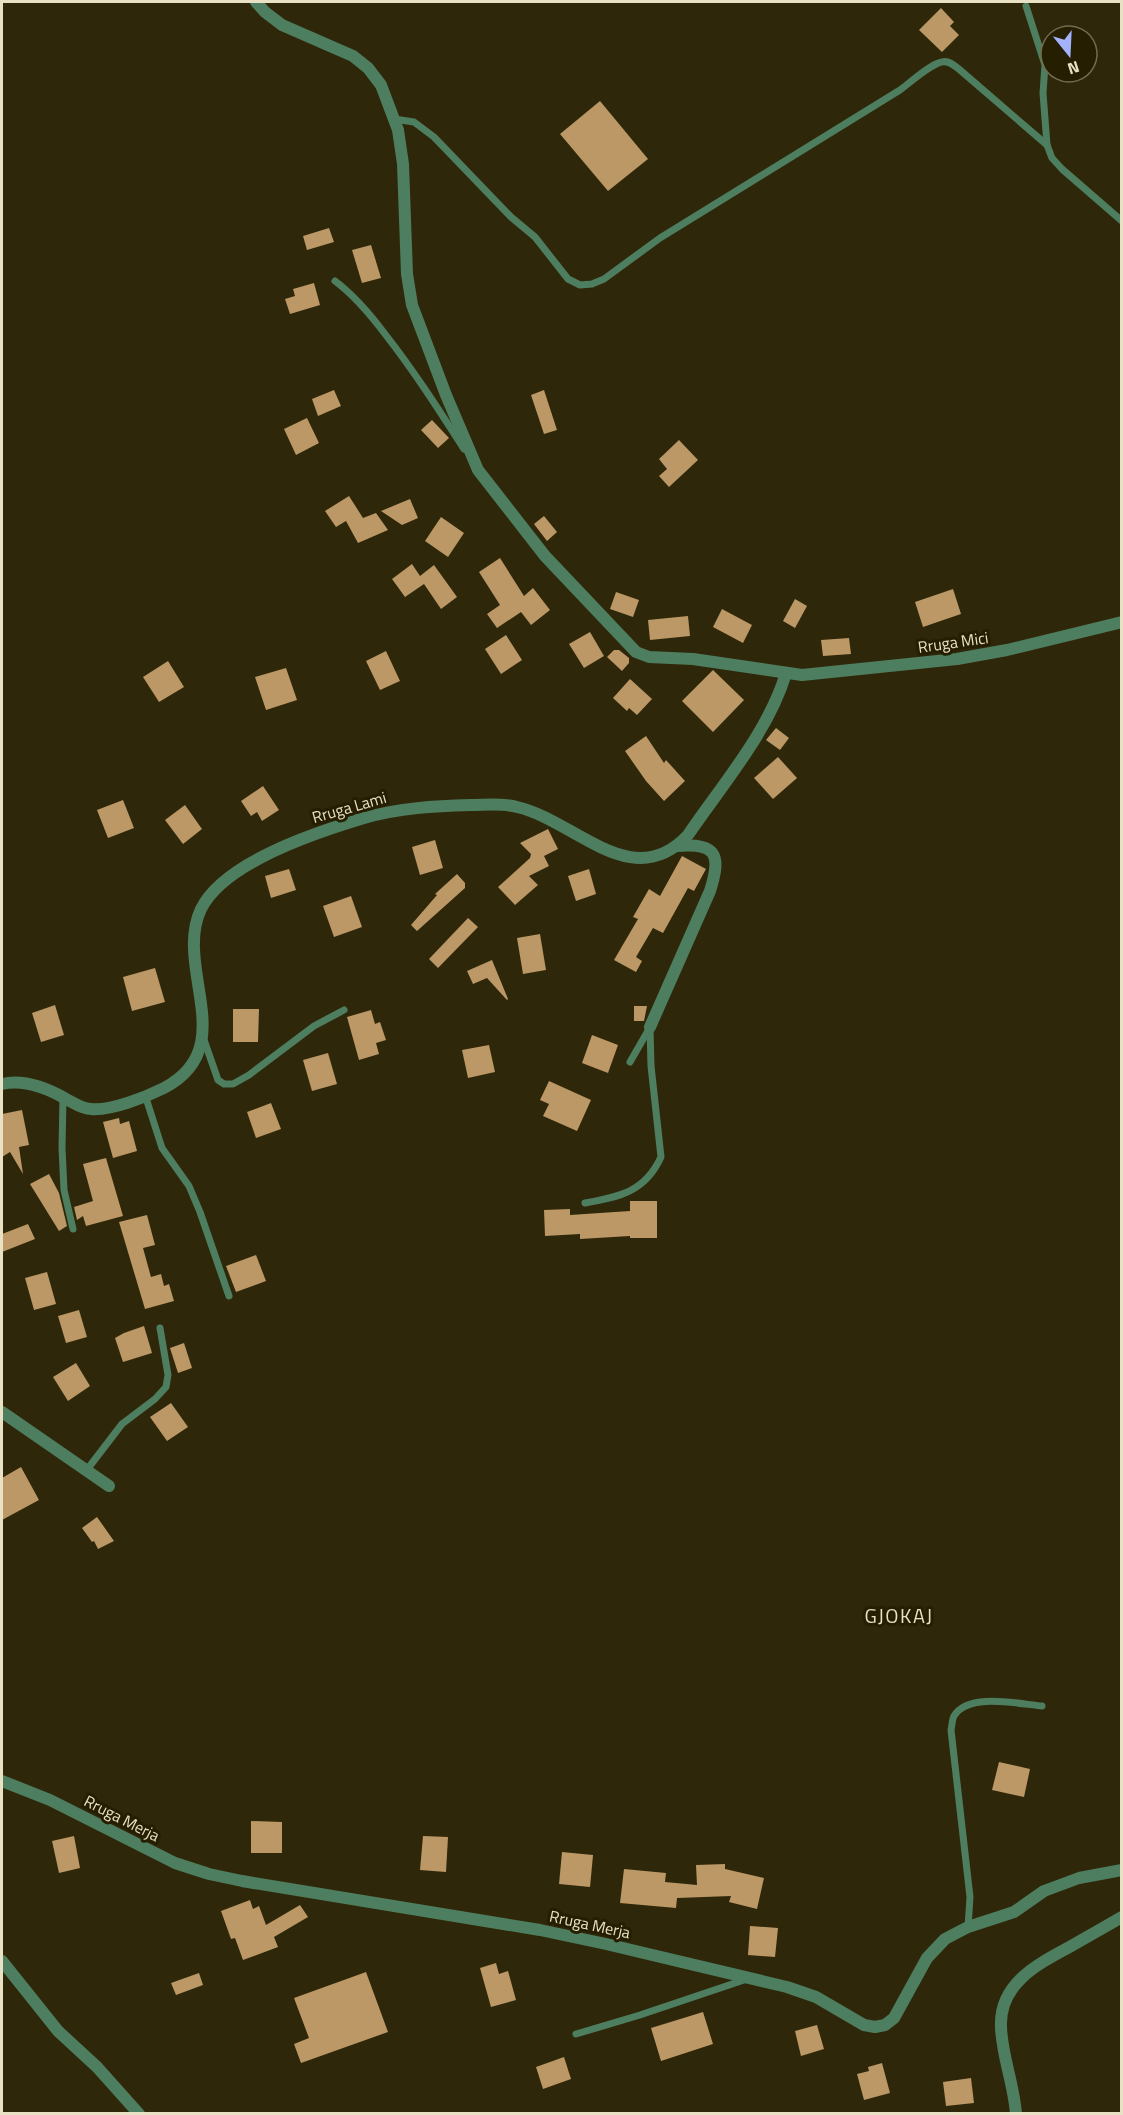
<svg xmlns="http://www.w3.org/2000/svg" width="1123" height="2115" viewBox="0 0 1123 2115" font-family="'Titillium Web',sans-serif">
	<rect width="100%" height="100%" fill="#2f2709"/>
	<g fill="#bb9866">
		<polygon points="941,8 954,22 950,26 959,35 942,52 919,30"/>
		<polygon points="600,101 648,159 608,191 560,134"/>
		<polygon points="329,228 334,242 307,250 303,236"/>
		<polygon points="371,245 381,278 362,283 352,250"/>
		<polygon points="314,283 320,305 290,314 285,299 295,296 293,289"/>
		<polygon points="334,390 341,406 318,416 312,399"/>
		<polygon points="544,390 557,430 544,434 531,395"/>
		<polygon points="307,418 319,443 296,455 284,429"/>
		<polygon points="432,420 449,438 438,448 421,430"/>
		<polygon points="679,440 698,460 669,487 659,476 667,469 659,459"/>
		<polygon points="349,496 363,518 376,513 388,530 358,543 346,521 336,527 325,511"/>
		<polygon points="410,499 418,518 402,525 381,511"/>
		<polygon points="544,516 557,532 547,541 534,524"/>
		<polygon points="441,517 464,533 448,557 425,541"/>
		<polygon points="500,558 524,596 533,588 550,610 531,625 521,612 497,628 487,614 500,605 479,572"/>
		<polygon points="412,564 420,576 434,565 457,597 441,609 424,584 405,597 392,579"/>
		<polygon points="953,589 961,614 923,627 915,602"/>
		<polygon points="616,592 639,600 633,617 610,609"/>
		<polygon points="795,599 807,606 795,628 783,621"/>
		<polygon points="722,609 752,625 743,643 713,627"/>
		<polygon points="688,616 690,636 650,640 648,620"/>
		<polygon points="590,632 604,656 584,668 569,644"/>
		<polygon points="506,635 522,660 501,674 485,649"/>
		<polygon points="849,638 851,654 823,656 821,640"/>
		<polygon points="614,650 619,650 629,658 629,663 622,671 607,657"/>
		<polygon points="386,651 400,681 380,690 366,661"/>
		<polygon points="168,661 184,687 159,702 143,677"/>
		<polygon points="286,668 297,700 266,710 255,677"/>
		<polygon points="713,670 744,700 713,732 682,701"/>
		<polygon points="630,679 652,699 637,715 629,708 627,711 613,698"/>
		<polygon points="776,728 789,738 780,750 766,740"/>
		<polygon points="646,736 664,763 666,760 685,781 664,801 646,781 625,751"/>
		<polygon points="778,757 797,778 773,799 754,778"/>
		<polygon points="263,786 279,810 262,821 257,812 251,816 241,801"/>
		<polygon points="123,800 134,828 108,838 97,810"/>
		<polygon points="185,805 202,829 183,844 165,820"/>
		<polygon points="548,829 558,849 544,856 549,866 529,876 538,885 515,905 498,887 530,858 531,854 520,843"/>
		<polygon points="435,840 443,868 420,875 412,847"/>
		<polygon points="682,856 706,869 694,891 688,888 663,933 653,928 636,957 642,961 636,972 614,960 638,919 633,917 649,889 660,896"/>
		<polygon points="289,869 296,890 271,898 265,876"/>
		<polygon points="589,869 596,894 576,901 568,876"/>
		<polygon points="457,874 465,883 465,888 417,931 411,925 437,895 435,894"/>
		<polygon points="351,896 362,927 334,937 323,906"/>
		<polygon points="468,918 478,927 438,968 429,959"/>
		<polygon points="540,934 546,970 523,974 517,938"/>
		<polygon points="492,960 508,999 507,1000 487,978 473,984 467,971"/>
		<polygon points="155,968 165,1002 132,1011 123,977"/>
		<polygon points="55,1005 64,1035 41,1042 32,1013"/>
		<polygon points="634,1006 647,1006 644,1021 634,1021"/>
		<polygon points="233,1009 259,1009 258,1042 233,1042"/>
		<polygon points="371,1010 375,1024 380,1022 386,1040 376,1043 379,1054 359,1060 347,1017"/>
		<polygon points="592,1035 618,1045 608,1073 582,1063"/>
		<polygon points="489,1045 495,1072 468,1078 462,1050"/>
		<polygon points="328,1053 337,1084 312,1091 303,1060"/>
		<polygon points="549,1081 591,1100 577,1131 543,1116 549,1104 540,1100"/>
		<polygon points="271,1103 281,1129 256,1138 247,1112"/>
		<polygon points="22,1110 29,1145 19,1147 23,1174 10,1152 2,1157 2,1114"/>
		<polygon points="119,1118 120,1124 129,1121 137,1151 113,1158 103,1122"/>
		<polygon points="106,1158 123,1216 86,1226 83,1216 77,1220 74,1207 93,1201 83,1164"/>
		<polygon points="49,1174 59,1193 67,1226 59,1231 30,1184"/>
		<polygon points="630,1201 657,1201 657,1238 630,1238 630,1236 580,1239 580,1234 545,1236 544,1210 570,1209 570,1215 630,1211"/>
		<polygon points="147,1215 155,1245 143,1248 151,1277 161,1274 164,1286 169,1284 174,1301 145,1309 119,1222"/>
		<polygon points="28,1224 35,1239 2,1252 2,1234"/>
		<polygon points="256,1255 266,1281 236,1292 226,1266"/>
		<polygon points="47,1272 56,1304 34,1310 25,1278"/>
		<polygon points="79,1310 87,1337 66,1343 58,1316"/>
		<polygon points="144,1326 152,1353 123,1362 115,1338 124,1333"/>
		<polygon points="184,1343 192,1368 178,1373 170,1348"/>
		<polygon points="76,1363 90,1386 68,1401 53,1377"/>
		<polygon points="171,1403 188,1427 167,1441 150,1417"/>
		<polygon points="21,1467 39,1500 2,1520 2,1478"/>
		<polygon points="97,1517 114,1541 98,1549 94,1541 92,1542 82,1528"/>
		<polygon points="999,1762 1030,1769 1024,1797 992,1790"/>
		<polygon points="251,1821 282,1822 282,1853 251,1853"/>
		<polygon points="74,1836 80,1868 59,1873 52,1841"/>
		<polygon points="423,1836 448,1837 446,1872 420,1870"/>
		<polygon points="562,1852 593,1855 590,1887 559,1884"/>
		<polygon points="725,1864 725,1869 764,1878 757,1909 729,1902 731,1896 677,1898 676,1908 620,1903 624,1869 666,1873 665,1882 697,1885 696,1865"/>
		<polygon points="250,1900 253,1909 259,1906 266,1925 300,1905 308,1917 274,1937 278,1947 243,1960 235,1938 231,1939 221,1911"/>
		<polygon points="750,1926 778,1928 775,1957 748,1955"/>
		<polygon points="496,1963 499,1974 508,1971 516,2000 491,2007 480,1968"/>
		<polygon points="366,1972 388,2032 301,2063 294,2044 309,2038 294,1998"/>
		<polygon points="199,1973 203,1985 176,1995 171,1983"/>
		<polygon points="703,2012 713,2044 661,2061 651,2028"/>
		<polygon points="817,2025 824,2049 801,2056 795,2031"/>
		<polygon points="564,2057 571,2079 543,2089 536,2067"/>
		<polygon points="882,2063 890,2093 864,2100 857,2074 869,2071 868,2067"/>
		<polygon points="971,2078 974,2103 946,2106 943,2082"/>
	</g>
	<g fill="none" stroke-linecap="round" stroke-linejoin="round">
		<g stroke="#4d7e5f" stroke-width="7">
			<polyline points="1026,6 1045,65 1043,93 1047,145 1052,158 1062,169 1122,221"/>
			<path d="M394 119 414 122 434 137 511 217 535 237 568 279 580 285 592 284 604 279 660 238 900 90C911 82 930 64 942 62 949 60 955 66 960 70L1047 145"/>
			<path d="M335 281C355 296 370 314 385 334 414 371 439 410 464 449"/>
			<polyline points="203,1037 218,1080 224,1084 233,1084 249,1075 314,1026 344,1010"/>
			<polyline points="630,1062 649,1029"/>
			<polyline points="145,1095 162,1148 189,1186 200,1212 229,1296"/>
			<polyline points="63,1098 62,1148 64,1190 73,1229"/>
			<path d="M585 1203C619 1197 645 1192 661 1157L651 1066 650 1027"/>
			<polyline points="86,1471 122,1424 155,1399 166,1387 168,1375 160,1328"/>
			<path d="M968 1927 970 1897 951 1730C952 1726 952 1720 954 1716 968 1692 1019 1704 1042 1706"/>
			<polyline points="576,2034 640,2015 747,1979"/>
		</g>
		<g stroke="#4d7e5f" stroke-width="12">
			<polyline points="256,2 265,12 282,25 353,56 368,68 381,85 398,130 403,164 407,274 412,305 446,395 478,470 545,556 636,652 649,657 693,659 802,675 957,659 1007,650 1122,622"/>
			<path d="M650 1027 710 891C721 856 718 843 678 846"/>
			<path d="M2 1084C24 1079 47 1088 66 1099 74 1103 82 1109 91 1109 111 1111 146 1097 164 1088 242 1047 173 968 201 909 224 862 317 832 364 818 399 808 435 806 471 805 486 805 503 803 517 807 575 820 632 895 688 835 722 785 769 731 786 673"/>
			<polyline points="2,1412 109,1486"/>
			<polyline points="2,1781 50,1800 175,1863 209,1874 242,1881 540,1930 606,1944 787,1987 816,1997 864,2025 875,2027 885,2025 894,2018 927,1958 945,1939 968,1927 1014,1912 1044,1891 1079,1878 1122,1870"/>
			<polyline points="2,1961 58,2031 97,2067 139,2114"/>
			<path d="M1016 2114C1014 2084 1002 2057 1001 2027 999 1982 1040 1963 1073 1945 1089 1936 1105 1927 1122 1917"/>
		</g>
	</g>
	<g text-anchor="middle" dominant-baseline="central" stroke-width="6" stroke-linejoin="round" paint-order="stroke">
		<g font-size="16" fill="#e9e1c4" stroke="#251e01">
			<text transform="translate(953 642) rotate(-8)">Rruga Mici</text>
			<text transform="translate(349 807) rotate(-16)">Rruga Lami</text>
			<text transform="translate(122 1818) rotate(27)">Rruga Merja</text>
			<text transform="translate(590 1924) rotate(12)">Rruga Merja</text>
		</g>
		<g font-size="20" letter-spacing="1.5" fill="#e9e1c4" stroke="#251e01">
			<text x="899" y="1615">GJOKAJ</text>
		</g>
	</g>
	<rect width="1123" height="2115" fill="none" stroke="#e9e1c4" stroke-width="6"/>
	<g transform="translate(1069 54) rotate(162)"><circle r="28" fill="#251e01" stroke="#736c4f" stroke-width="1.5"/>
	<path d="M0-4.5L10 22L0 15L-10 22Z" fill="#a3b2fd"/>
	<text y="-9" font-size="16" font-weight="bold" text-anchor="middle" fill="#e9e1c4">N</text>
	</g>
</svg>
